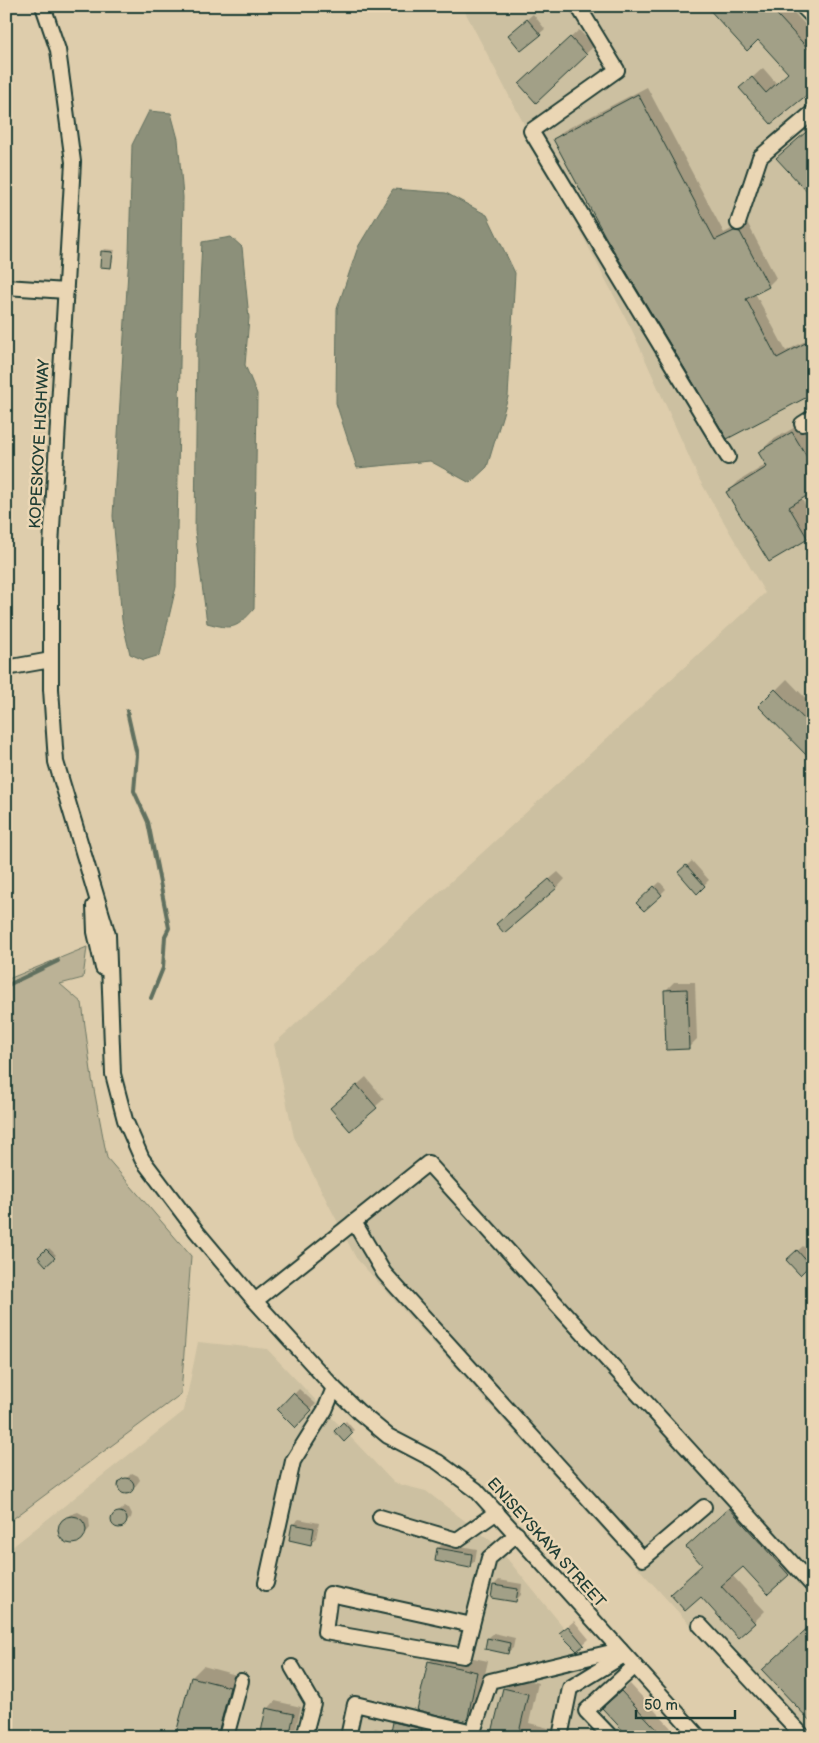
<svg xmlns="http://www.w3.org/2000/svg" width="819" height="1743" viewBox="0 0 819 1743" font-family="'Balsamiq Sans',sans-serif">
	<rect width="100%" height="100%" fill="#decdac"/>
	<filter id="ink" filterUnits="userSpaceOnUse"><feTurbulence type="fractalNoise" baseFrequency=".02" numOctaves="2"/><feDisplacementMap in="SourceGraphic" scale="10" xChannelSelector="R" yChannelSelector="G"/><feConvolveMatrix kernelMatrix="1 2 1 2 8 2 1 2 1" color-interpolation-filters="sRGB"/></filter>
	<g filter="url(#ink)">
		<g fill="#ccc0a1">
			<polygon points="462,6 813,6 813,1737 792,1737 356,1258 294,1137 274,1044 765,593 699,479 632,330"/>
			<polygon points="198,1342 267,1349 394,1483 426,1491 495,1544 594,1664 665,1737 6,1737 6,1552 184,1411"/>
		</g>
		<polygon fill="#bbb296" stroke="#6d7865" points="87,947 83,978 60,984 82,1003 92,1079 107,1158 191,1256 181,1394 6,1524 6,980"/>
		<g fill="#8c907a" stroke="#606f5e">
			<polygon points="149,111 171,113 178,139 183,197 176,587 160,655 144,660 130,654 122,620 113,516 129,255 132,145"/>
			<polygon points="393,189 446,193 487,215 515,273 508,397 487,467 470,483 430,461 357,468 336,403 337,309 358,247"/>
			<path d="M231 237 242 247 249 318 245 365 257 394 254 609C236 629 233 630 207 623L195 531 197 348 202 242Z"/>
		</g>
		<g fill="#0003">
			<polygon points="708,6 788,6 813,33 813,87 771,122 741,88 763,68 777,84 789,73 758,39"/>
			<polygon points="533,14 545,29 521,49 515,30"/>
			<polygon points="579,30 594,46 537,101 529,76"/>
			<polygon points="647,87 724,233 743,223 748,224 776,278 768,286 755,293 786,351 813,337 813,393 728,437 555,139 563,131"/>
			<polygon points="105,249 115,250 111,267 103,251"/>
			<polygon points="804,422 813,437 813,491 801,498 813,517 813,532 769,561 728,492 739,481 767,464 760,452 771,441"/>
			<polygon points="787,679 813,706 813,760 760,706"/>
			<polygon points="692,861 709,880 697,892 685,867"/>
			<polygon points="558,872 565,879 557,888 506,916"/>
			<polygon points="660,882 666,889 661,894 643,897"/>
			<polygon points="674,982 695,982 697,1039 688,1048 665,991"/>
			<polygon points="366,1077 384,1099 350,1129 340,1100"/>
			<polygon points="803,1246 813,1257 813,1261 800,1273 793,1255"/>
			<polygon points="49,1248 56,1255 46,1264 40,1257"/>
			<polygon points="299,1389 316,1404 295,1426 279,1410"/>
			<polygon points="346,1421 354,1430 344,1440 335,1431"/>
			<polygon points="132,1473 138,1476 140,1480 131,1492 125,1493 120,1485"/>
			<polygon points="741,1498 799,1563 788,1574 743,1565 732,1575 765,1611 739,1637 704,1564 699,1536"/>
			<polygon points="125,1507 129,1508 132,1514 131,1518 121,1527 115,1525 112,1522 114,1515"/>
			<polygon points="78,1512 89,1518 90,1528 79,1541 70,1543 62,1538 59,1529 69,1515"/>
			<polygon points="299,1519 319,1523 316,1538 310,1543 293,1524"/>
			<polygon points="444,1543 477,1549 475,1561 469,1566 438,1548"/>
			<polygon points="499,1580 522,1584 521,1595 515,1601 494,1585"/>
			<polygon points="574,1621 589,1639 577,1650 566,1628"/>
			<polygon points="494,1633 515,1638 513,1648 507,1653 486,1648 488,1638"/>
			<polygon points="440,1651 488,1661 477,1709 466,1720 429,1662"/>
			<polygon points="203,1666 240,1676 224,1737 176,1737 192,1677"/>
			<polygon points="515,1677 538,1683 529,1723 560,1731 558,1737 492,1737 504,1689"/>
			<polygon points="630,1684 671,1728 663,1737 612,1700"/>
			<polygon points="275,1701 301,1707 294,1737 261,1737 268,1709"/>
			<polygon points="405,1712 432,1718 428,1737 366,1737 375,1728 392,1732 394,1723"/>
		</g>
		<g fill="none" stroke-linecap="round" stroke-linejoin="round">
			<g stroke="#606f5e" stroke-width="4">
				<polyline points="127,711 137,755 134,791 148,822 169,928 165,936 163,968 151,998"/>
				<polyline points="6,986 58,961"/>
			</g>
		</g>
		<g fill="#a2a087" stroke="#1f3d34">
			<polygon points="706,6 769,6 813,54 813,90 771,124 739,88 752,77 766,93 788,73 758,40 747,51"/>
			<polygon points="527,19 541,35 521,51 508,35"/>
			<polygon points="570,37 587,55 536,103 519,84"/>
			<polygon points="638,94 715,240 734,231 740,232 769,287 746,299 777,358 813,339 813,394 727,439 605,236 553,139"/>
			<polygon points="813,126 813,198 776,158"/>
			<polygon points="101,251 113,252 111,268 100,267"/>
			<polygon points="792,432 813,467 813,492 789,507 808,539 769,562 726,492 767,467 758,452"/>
			<polygon points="775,689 813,728 813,762 758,706"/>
			<polygon points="686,865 705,886 697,894 678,872"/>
			<polygon points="549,879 557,888 504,933 496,924"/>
			<polygon points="654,886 662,895 644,911 636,903"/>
			<polygon points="687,989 689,1049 666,1050 664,990"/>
			<polygon points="357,1085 377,1108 350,1131 330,1108"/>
			<polygon points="46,1249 55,1258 46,1266 38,1257"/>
			<polygon points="797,1250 810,1265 800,1275 786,1260"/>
			<polygon points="293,1393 312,1410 295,1428 277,1410"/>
			<polygon points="343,1422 353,1433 344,1442 334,1431"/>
			<circle cx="126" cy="1486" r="8"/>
			<polygon points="729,1508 789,1575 768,1594 743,1567 721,1586 755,1623 738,1638 701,1597 685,1611 670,1594 702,1565 686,1547"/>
			<circle cx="119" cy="1520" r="8"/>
			<circle cx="72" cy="1530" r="14"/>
			<polygon points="292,1524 314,1528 311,1545 289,1540"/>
			<polygon points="437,1548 472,1554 470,1568 435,1561"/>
			<polygon points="493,1585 518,1589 516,1602 491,1598"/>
			<polygon points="813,1623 813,1724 762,1670"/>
			<polygon points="568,1626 584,1645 577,1651 559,1633"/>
			<polygon points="487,1638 510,1643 508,1654 485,1649"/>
			<polygon points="428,1661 477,1672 467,1722 417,1710"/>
			<polygon points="191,1677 230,1687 217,1737 175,1737"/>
			<polygon points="503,1688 528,1694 518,1737 491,1737"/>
			<polygon points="621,1691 664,1737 629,1737 602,1708"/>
			<polygon points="266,1708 294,1714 289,1737 260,1737"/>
			<polygon points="393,1722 422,1729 420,1737 390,1737"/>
		</g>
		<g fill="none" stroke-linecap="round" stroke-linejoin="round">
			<defs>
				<g id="minor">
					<polyline points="43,6 58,50 73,162 51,546 51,689 56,762 108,935 113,1074 125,1120 142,1159 197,1232 255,1301 334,1388 359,1412 388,1436 438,1462 476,1490 699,1737"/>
					<polyline points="578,6 617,70 531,131 728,457"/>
					<polyline points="802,6 813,17"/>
					<polyline points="738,223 760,157 813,112"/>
					<polyline points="6,287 66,291"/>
					<polyline points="802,424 813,417"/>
					<polyline points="6,668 51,660"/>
					<polyline points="94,906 95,932 103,968"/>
					<polyline points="354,1222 384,1273 643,1559 704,1507"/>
					<polyline points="255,1301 428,1163 813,1586"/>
					<polyline points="380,1517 457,1540 497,1512"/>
					<polyline points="266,1583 293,1461 325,1410 334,1388"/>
					<polyline points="472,1625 330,1594 325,1632 464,1656 489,1558 517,1534"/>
					<polyline points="700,1625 804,1737"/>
					<polyline points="292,1667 313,1703 304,1737"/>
					<polyline points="226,1737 241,1681"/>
					<polyline points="348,1737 355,1704 473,1732"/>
					<polyline points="467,1737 473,1732 490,1681 620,1650"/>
					<polyline points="560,1737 570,1688 624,1655"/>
					<polyline points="611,1737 586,1711 635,1666"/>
				</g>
			</defs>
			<use href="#minor" stroke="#1f3d34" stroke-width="18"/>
			<use href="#minor" stroke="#ead6b4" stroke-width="14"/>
		</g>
	</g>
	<g text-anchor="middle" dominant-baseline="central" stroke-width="5" stroke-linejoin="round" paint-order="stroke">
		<g font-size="16" fill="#1f3d34" stroke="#ead6b4">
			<text transform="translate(40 444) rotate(-87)">KOPESKOYE HIGHWAY</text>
			<text transform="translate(546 1543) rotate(48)">ENISEYSKAYA STREET</text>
		</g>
	</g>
	<rect width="819" height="1743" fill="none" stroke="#ead6b4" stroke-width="25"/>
	<rect x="12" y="12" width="794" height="1718" fill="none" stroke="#1f3d34" stroke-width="2" filter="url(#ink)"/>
	<path d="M636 1710v8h99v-8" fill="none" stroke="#1f3d34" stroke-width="2.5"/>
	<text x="644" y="1710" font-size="15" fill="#1f3d34" stroke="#ead6b4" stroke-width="4" paint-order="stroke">50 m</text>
</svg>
